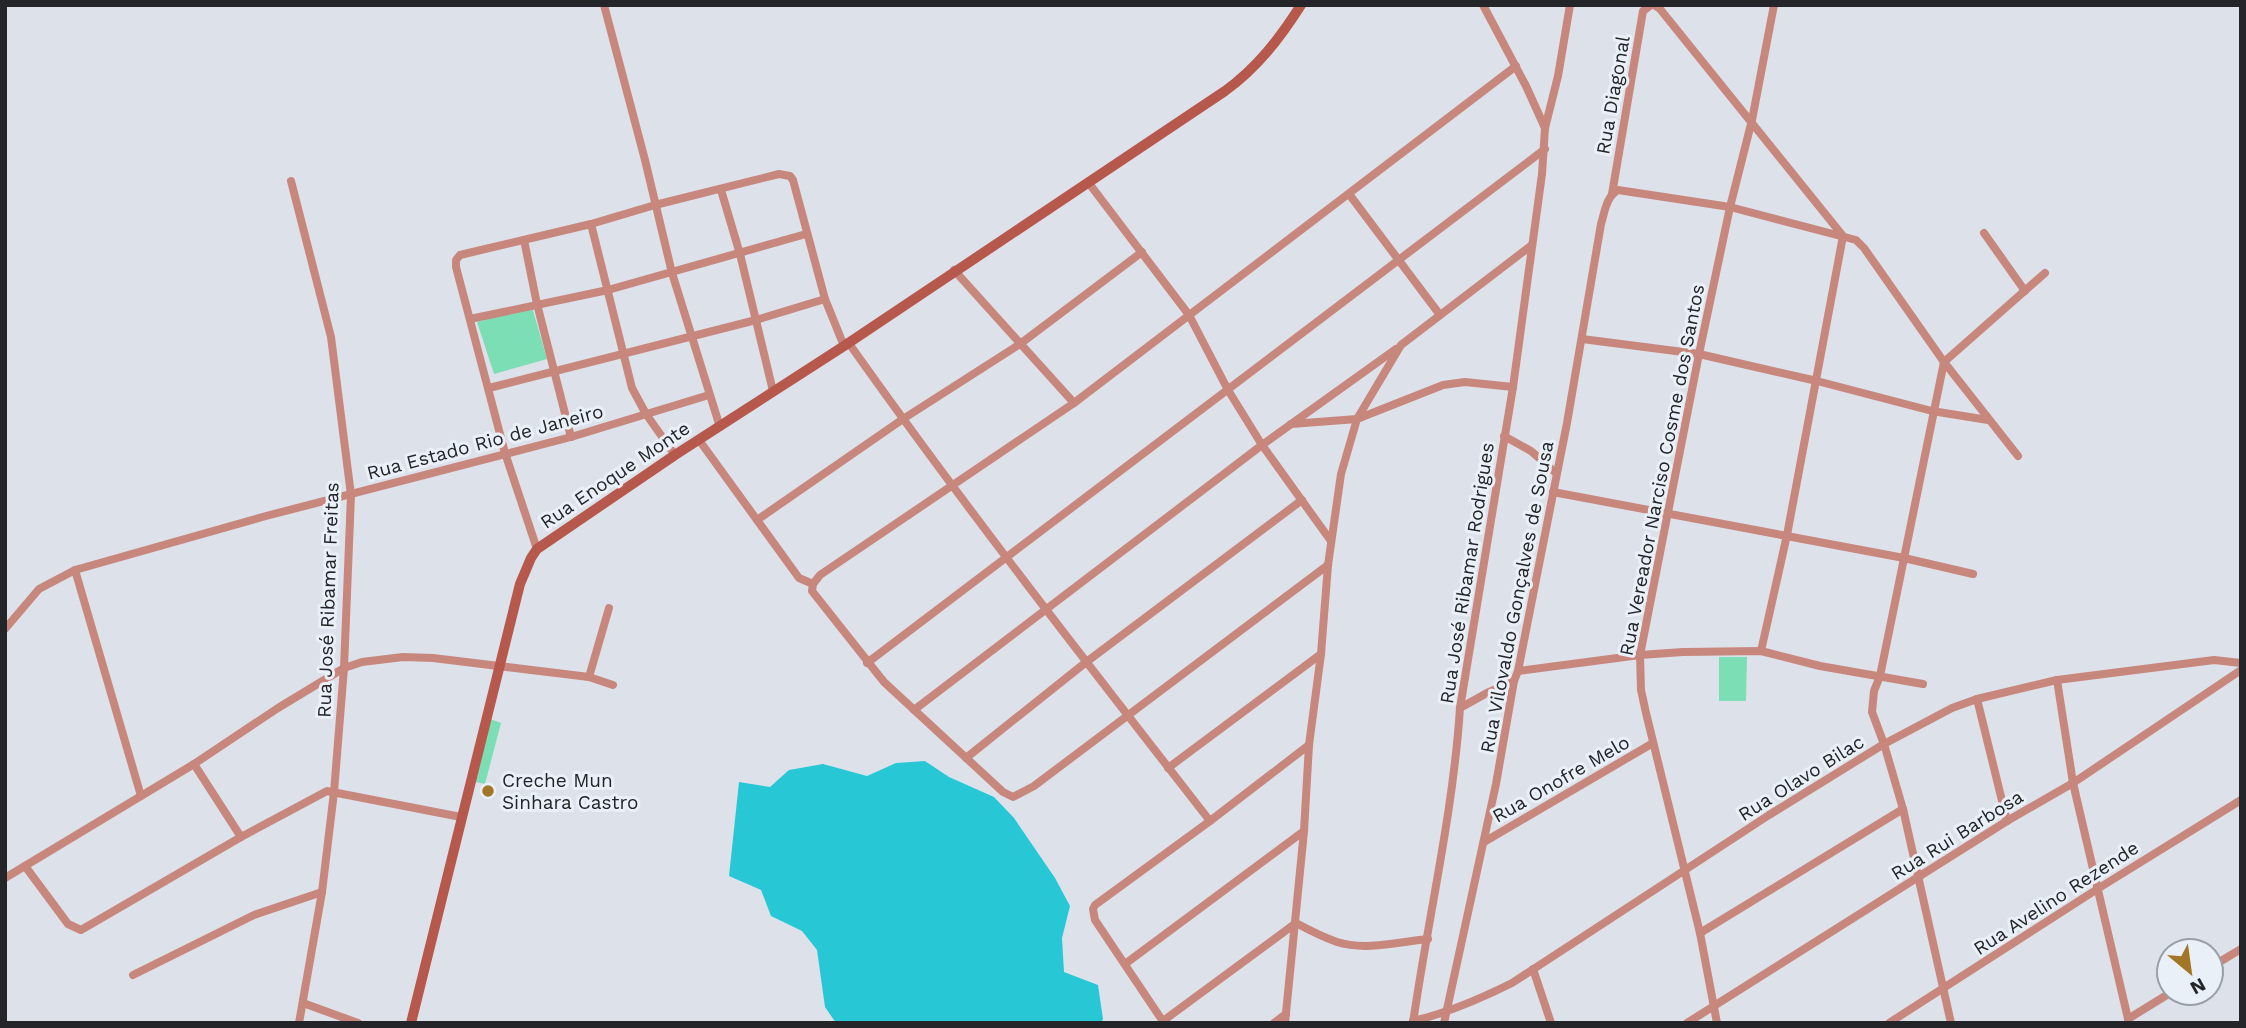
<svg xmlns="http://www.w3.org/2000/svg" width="2246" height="1028" viewBox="0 0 2246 1028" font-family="'Work Sans',sans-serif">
	<rect width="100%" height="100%" fill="#dde2ea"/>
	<g fill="#7cdeb5">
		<polygon points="532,307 547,359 494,374 477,322"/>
		<polygon points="1719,657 1747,657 1746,701 1719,701"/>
		<polygon points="490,719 501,723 485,784 476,782"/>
	</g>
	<polygon fill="#28c7d6" points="925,761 949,777 994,797 1014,818 1055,878 1070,906 1062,938 1064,972 1098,985 1103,1019 1101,1023 836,1023 825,1007 817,950 802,931 771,916 761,890 729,876 739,782 770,787 789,770 823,764 867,776 896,763"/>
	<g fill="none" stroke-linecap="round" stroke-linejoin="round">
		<g stroke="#c8877d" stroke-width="8">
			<polyline points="604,5 645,160 672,273 720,427"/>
			<polyline points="1483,5 1526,86 1545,128"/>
			<polyline points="1654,5 1660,9 1843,236 1787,535 1761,651"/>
			<polyline points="291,181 331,337 351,495 344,668 334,792 322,892 299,1023"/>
			<polyline points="1088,182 1189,315 1228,390 1262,445 1331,541"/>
			<polyline points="721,190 740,254 773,391"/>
			<polyline points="1349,194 1440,315"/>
			<polyline points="1612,194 1643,11 1651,5"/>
			<polyline points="591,224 632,388 646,414 675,455"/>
			<polyline points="1984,233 2025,291"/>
			<polyline points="524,240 537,304 571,437"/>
			<polyline points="954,270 1074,403"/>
			<polyline points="470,319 608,290 806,234"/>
			<polyline points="1582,339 1699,354 1817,381 1932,411 1988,420"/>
			<path d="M848 342C964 506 1087 663 1210 821"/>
			<polyline points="489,388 756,320 825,299"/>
			<polyline points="1291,424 1357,419 1443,385 1465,382 1513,387"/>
			<polyline points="1504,436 1531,451 1556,473"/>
			<polyline points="699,440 799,578 813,584"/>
			<polyline points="1553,492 1904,558 1973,574"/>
			<polyline points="757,520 903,419 1020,344 1142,252"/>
			<polyline points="537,549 505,453 456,267 456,260 460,255 591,224 655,205 779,174 790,176 793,180 825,299 844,346"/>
			<polyline points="1328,565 1034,786 1013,797 1003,792 884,682 812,591 813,584 820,575 1074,403 1516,66"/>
			<polyline points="75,570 141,796"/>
			<polyline points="5,629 39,589 75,570 266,516 571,437 709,395"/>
			<polyline points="867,663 1545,149"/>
			<polyline points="1518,671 1640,655 1683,652 1761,651 1820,666 1923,684"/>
			<polyline points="589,677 609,608"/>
			<polyline points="2057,680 2073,783 2129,1023"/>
			<polyline points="1977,699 2007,821"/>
			<polyline points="1460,708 1487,693 1514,681"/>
			<polyline points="914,710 1262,445 1396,349"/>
			<polyline points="966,758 1085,663 1302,500"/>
			<polyline points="194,764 241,837"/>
			<polyline points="1168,768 1321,654"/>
			<polyline points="1484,842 1653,743"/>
			<polyline points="25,866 68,924 81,930 241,837 327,791 461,817"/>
			<polyline points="5,878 194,764 278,708 344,668 362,662 403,657 433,658 589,677 613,685"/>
			<path d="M1296 923C1309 930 1323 937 1337 942 1365 951 1399 942 1428 939"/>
			<polyline points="1700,933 1903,809"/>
			<polyline points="1125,964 1304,831"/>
			<polyline points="2211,967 2241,949"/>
			<polyline points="1533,969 1551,1023"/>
			<polyline points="133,975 254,915 322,892"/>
			<polyline points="303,1003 358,1023"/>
			<polyline points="2128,1019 2170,993"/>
			<polyline points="1163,1021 1296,923"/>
			<path d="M1413 1021C1448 1013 1480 999 1512 983L1769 815 1884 744 1952 708 1977 699 2057 680 2214 660 2241 663"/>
			<polyline points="1164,1023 1095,920 1093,909 1095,905 1210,821 1309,745"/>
			<polyline points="1274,1023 1286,1014"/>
			<polyline points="1285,1023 1304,831 1309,745 1321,654 1328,565 1341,474 1357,419 1401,345 1532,245"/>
			<path d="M1413 1023C1428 918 1453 814 1460 708L1513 387 1542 174 1545 128 1558 76 1570 5"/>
			<path d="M1444 1023 1496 784 1514 681 1518 671 1567 423 1601 224C1605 211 1606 197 1618 190L1730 207 1856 240 1864 248 1944 362 2018 456"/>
			<polyline points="1687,1023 2007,821 2073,783 2241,670"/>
			<polyline points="1717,1023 1700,933 1646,713 1641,690 1640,655 1699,354 1730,207 1752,120 1774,5"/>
			<polyline points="1889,1023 2099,888 2241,800"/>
			<polyline points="1951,1023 1903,809 1884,744 1872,712 1874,691 1880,676 1944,362 2045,273"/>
		</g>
		<path stroke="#b6584c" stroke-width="10" d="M411 1023 520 584 531 558 537 549 675 455 844 346 1225 91C1257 68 1280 38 1301 5"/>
	</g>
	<circle fill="#a27527" stroke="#eaf0f8" stroke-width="2.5" cx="488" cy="791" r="7"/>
	<g text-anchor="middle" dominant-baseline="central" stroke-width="6" stroke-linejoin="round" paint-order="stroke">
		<g font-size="19" fill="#232528" stroke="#eaf0f8">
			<text transform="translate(1613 95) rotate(-80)">Rua Diagonal</text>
			<text transform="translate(485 442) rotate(-15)">Rua Estado Rio de Janeiro</text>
			<text transform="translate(1662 470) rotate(-79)">Rua Vereador Narciso Cosme dos Santos</text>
			<text transform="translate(615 475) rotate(-34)">Rua Enoque Monte</text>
			<text transform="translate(1467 573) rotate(-81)">Rua José Ribamar Rodrigues</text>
			<text transform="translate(1517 597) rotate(-79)">Rua Vilovaldo Gonçalves de Sousa</text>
			<text transform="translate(328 600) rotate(-88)">Rua José Ribamar Freitas</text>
			<text transform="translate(1801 778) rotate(-32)">Rua Olavo Bilac</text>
			<text transform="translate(1561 779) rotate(-30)">Rua Onofre Melo</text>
			<text transform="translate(1957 835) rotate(-32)">Rua Rui Barbosa</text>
			<text transform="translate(2056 898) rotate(-33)">Rua Avelino Rezende</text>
		</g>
		<g font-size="19" fill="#232528" stroke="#eaf0f8" text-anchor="start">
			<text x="502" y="780">Creche Mun<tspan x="502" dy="22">Sinhara Castro</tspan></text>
		</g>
	</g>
	<rect width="2246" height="1028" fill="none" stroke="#232528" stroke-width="14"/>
	<g transform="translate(2190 972) rotate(151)"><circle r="33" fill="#eaf0f8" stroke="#9a9fa5" stroke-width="2"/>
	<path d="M0-5L12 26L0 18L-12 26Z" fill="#a27527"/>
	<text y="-10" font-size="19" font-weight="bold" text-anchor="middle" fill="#232528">N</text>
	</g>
</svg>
